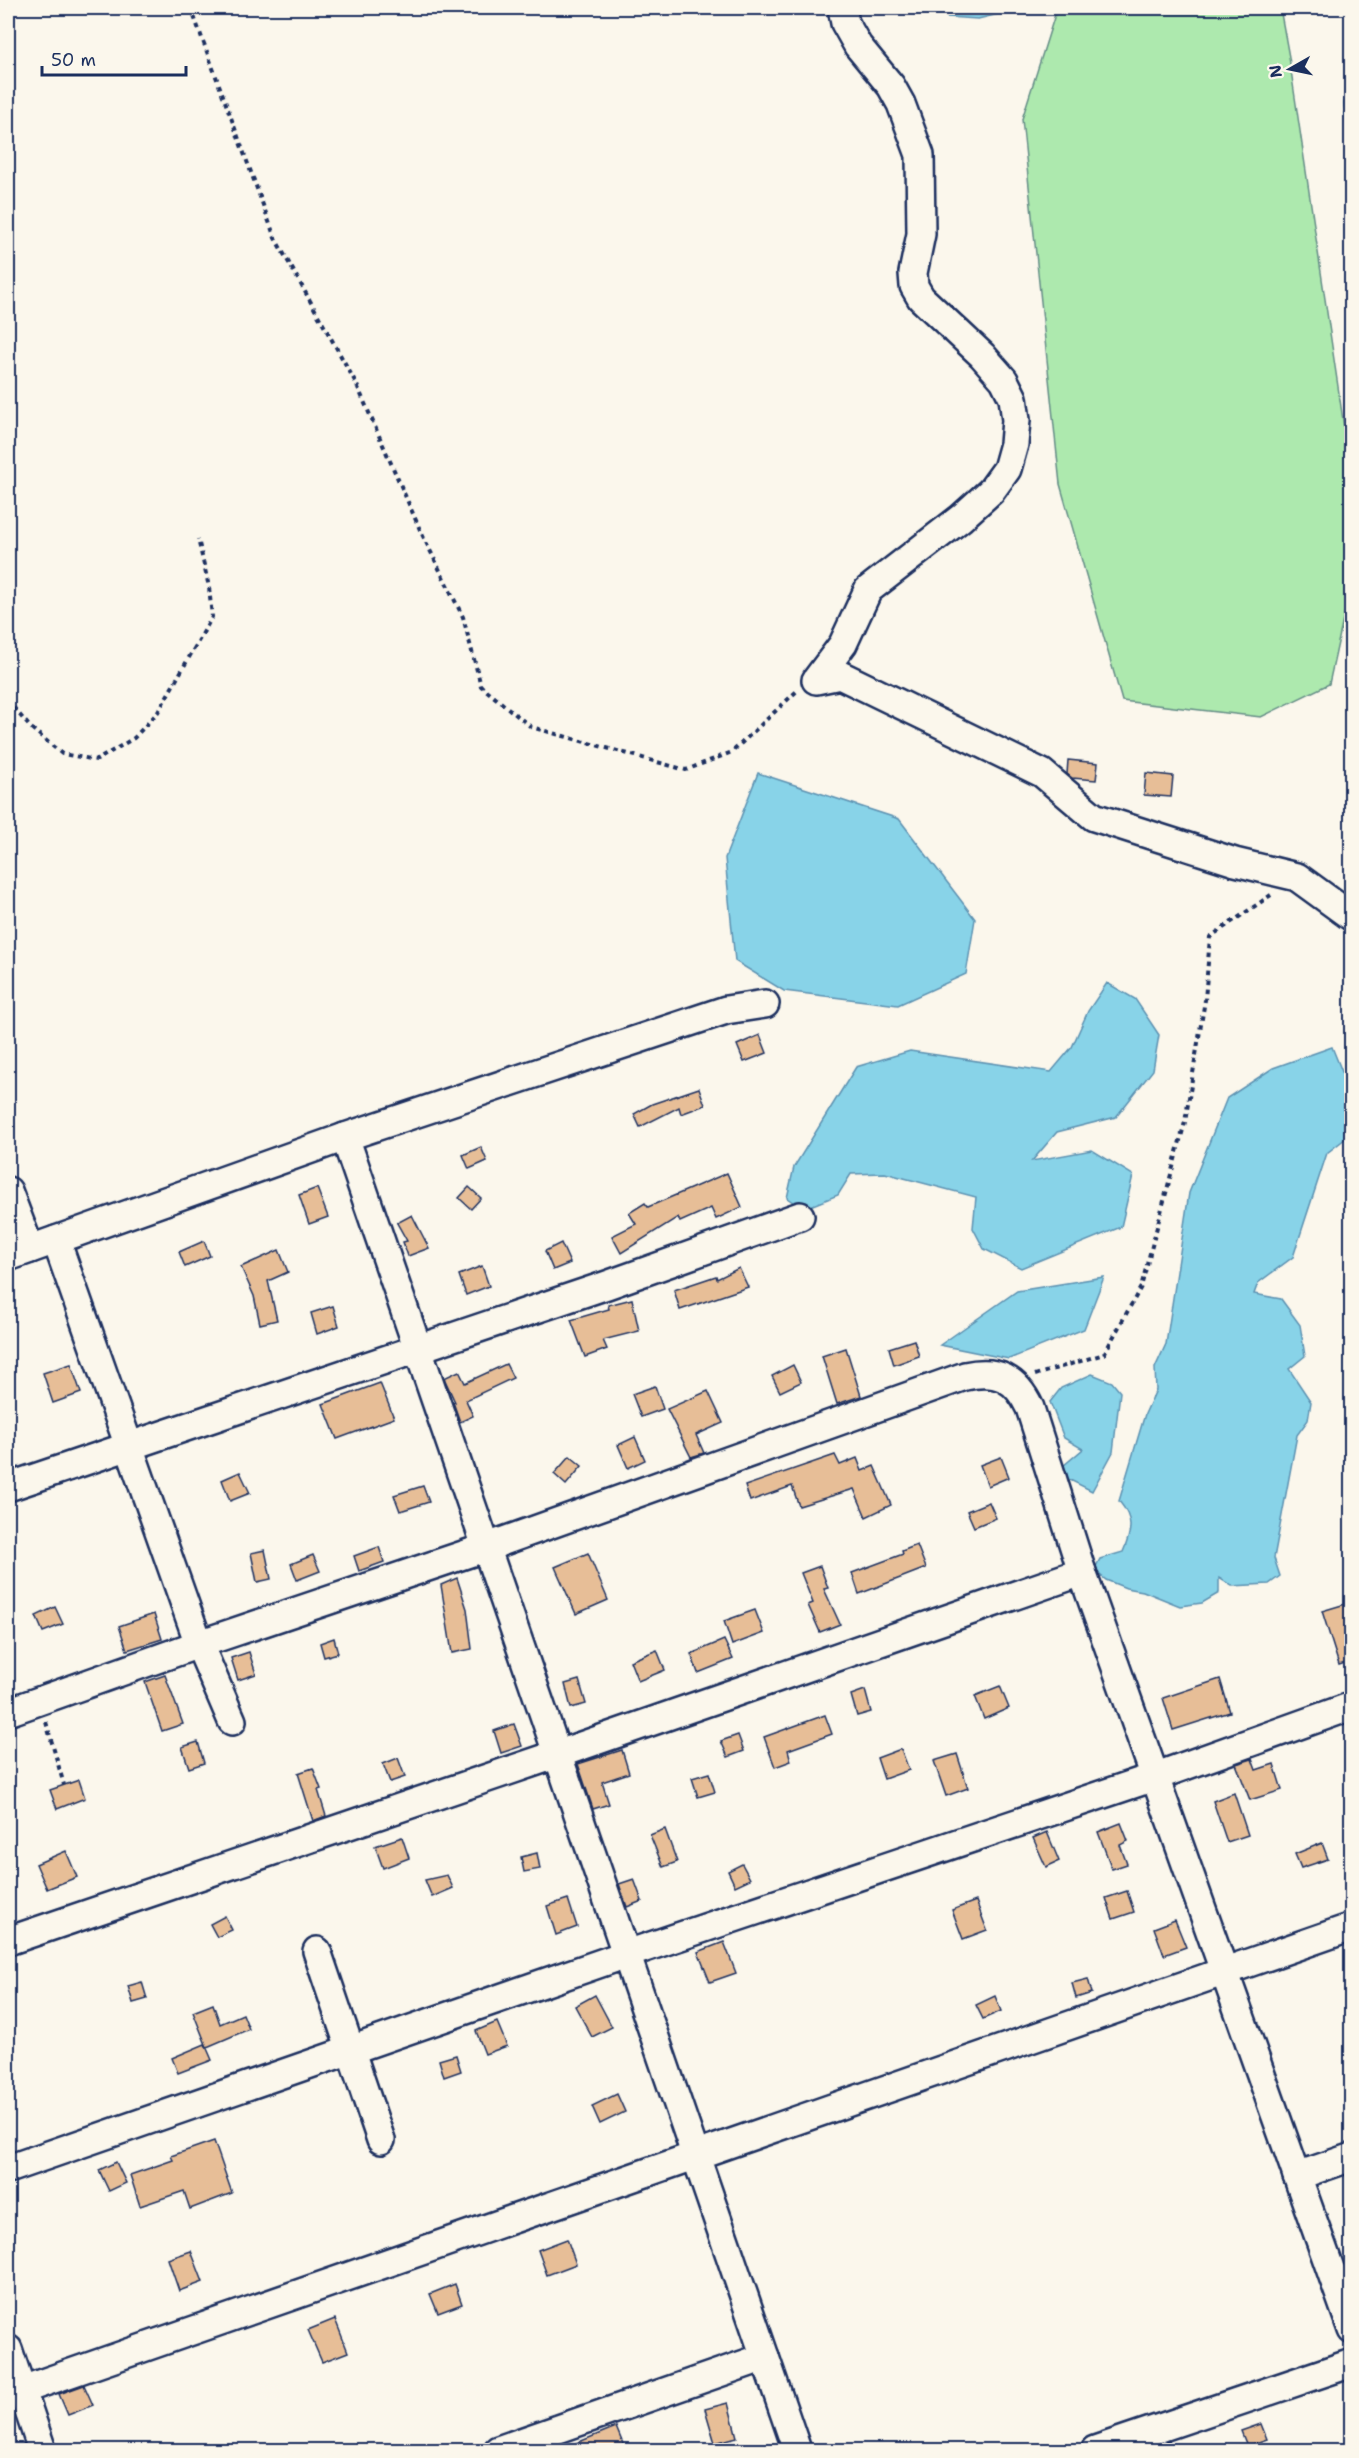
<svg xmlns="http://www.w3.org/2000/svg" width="1359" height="2458" viewBox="0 0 1359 2458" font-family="'Shantell Sans',sans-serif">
	<rect width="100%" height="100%" fill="#fbf7ec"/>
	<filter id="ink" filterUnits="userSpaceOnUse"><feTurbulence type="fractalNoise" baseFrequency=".0167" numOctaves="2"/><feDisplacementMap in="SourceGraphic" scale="12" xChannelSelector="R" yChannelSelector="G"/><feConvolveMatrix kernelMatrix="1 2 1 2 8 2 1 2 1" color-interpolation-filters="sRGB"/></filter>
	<g filter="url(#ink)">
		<polygon fill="#ade9ae" stroke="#648c86" stroke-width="1.5" points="1057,8 1280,8 1289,57 1351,474 1351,583 1329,684 1261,717 1122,701 1060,484 1022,119"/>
		<g fill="#88d3e8" stroke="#5c91b1" stroke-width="1.5">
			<polygon points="934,8 1024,8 978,19 947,17"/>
			<polygon points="1351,65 1351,164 1344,104"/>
			<polygon points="758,773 899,819 975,919 966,974 898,1005 784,991 735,961 725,858"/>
			<polygon points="1107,983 1135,999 1159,1035 1153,1070 1116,1117 1057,1132 1032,1161 1092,1150 1133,1175 1121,1227 1021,1268 984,1249 973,1228 976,1197 885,1173 851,1174 838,1195 803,1209 787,1198 794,1167 856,1067 910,1051 1051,1072 1072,1047 1088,1011"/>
			<path d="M1332 1047 1351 1094 1350 1135 1327 1153 1293 1257 1258 1283 1254 1294 1281 1299 1300 1325 1305 1356 1289 1369 1311 1402 1308 1420 1297 1435 1274 1558 1280 1576 1269 1584 1232 1586 1219 1578V1593L1202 1603 1180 1606 1143 1591 1126 1588 1106 1580 1094 1570 1100 1559 1123 1552C1132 1531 1134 1519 1119 1501L1145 1414 1156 1390 1155 1368 1166 1344 1189 1193 1227 1098 1273 1068Z"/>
			<polygon points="1104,1277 1084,1329 1009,1359 940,1345 1017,1291"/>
			<polygon points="1092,1374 1112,1382 1120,1392 1113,1452 1092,1491 1068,1479 1063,1466 1083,1449 1064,1438 1050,1402 1061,1388"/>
		</g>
		<g fill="#e7be97" stroke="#1b2f5e" stroke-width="1.5">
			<polygon points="1068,760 1098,763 1096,780 1072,778 1067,774"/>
			<polygon points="1146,773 1173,776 1171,797 1144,795"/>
			<polygon points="760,1035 767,1053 744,1062 737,1045"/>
			<polygon points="699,1088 705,1105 681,1114 679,1107 640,1127 634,1114 652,1104"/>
			<polygon points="481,1147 487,1161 469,1169 463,1155"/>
			<polygon points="727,1173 742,1207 716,1219 711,1208 680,1222 678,1217 621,1253 612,1236 636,1224 629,1213 645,1203 648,1207"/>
			<polygon points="469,1187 481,1198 471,1209 459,1198"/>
			<polygon points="317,1188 328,1217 309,1224 299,1195"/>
			<polygon points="412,1215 429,1248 408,1256 403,1242 407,1241 397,1223"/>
			<polygon points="204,1241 210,1256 185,1267 179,1252"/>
			<polygon points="561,1243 570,1263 553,1270 545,1251"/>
			<polygon points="279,1250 288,1272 268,1281 277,1320 260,1324 254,1296 241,1267"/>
			<polygon points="482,1266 489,1286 466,1295 459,1275"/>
			<polygon points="739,1268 748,1287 680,1310 674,1290 716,1276 717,1279"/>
			<polygon points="632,1299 639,1331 603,1340 607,1349 585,1357 571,1320 609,1309 608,1305"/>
			<polygon points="333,1306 339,1326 317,1334 311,1313"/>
			<polygon points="914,1340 919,1356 894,1365 889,1348"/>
			<polygon points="846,1348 861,1396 837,1404 822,1356"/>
			<polygon points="71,1364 81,1393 53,1403 43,1373"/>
			<polygon points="506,1364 513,1378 466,1400 473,1416 460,1422 453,1402 455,1402 444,1378 459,1371 465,1383"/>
			<polygon points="793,1365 801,1382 780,1392 772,1376"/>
			<polygon points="380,1383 394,1418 337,1439 323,1404"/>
			<polygon points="655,1386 663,1409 641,1417 632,1394"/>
			<polygon points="708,1391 723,1423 696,1435 704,1453 691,1457 667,1409"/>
			<polygon points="635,1437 645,1460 628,1468 618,1445"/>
			<polygon points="835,1455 840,1465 857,1458 862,1471 874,1466 891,1505 866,1517 854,1489 799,1506 792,1486 750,1501 745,1486"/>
			<polygon points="570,1456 582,1466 566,1485 554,1474"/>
			<polygon points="1001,1457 1009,1477 988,1486 980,1465"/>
			<polygon points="240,1472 250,1493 230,1501 222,1480"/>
			<polygon points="423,1486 429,1502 400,1511 394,1495"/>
			<polygon points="989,1502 996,1518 974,1527 967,1511"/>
			<polygon points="917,1545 926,1568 859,1594 852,1573 903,1554 902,1551"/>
			<polygon points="379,1547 384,1562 359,1571 354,1556"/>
			<polygon points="265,1550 271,1579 257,1582 251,1553"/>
			<polygon points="588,1553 608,1600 576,1614 555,1567"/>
			<polygon points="313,1555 320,1571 297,1580 291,1564"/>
			<polygon points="820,1566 828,1588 824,1589 840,1624 820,1632 808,1605 813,1603 801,1573"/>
			<polygon points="457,1578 467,1609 472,1649 452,1653 441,1585"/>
			<polygon points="1352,1602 1352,1661 1339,1665 1322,1611"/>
			<polygon points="55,1607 63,1624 43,1632 36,1616"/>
			<polygon points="755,1610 764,1633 732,1645 724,1621"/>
			<polygon points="154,1614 162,1639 127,1650 119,1626"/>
			<polygon points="334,1638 338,1653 324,1657 320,1643"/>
			<polygon points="724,1640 733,1659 698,1673 691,1654"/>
			<polygon points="657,1650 665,1670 638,1681 630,1661"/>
			<polygon points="249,1652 256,1674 238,1680 231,1658"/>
			<polygon points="165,1675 183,1724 162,1731 145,1682"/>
			<polygon points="1220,1679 1230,1712 1173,1730 1163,1698"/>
			<polygon points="579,1680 586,1704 571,1708 565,1684"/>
			<polygon points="1000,1686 1009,1708 984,1719 975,1696"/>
			<polygon points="865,1690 871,1712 857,1716 851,1695"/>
			<polygon points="825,1715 832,1734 788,1750 791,1761 775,1767 764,1737"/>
			<polygon points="514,1724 522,1746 501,1753 494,1731"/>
			<polygon points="738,1735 744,1751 728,1757 721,1741"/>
			<polygon points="198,1742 204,1763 189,1768 182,1747"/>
			<polygon points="901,1749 909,1770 884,1779 877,1758"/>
			<polygon points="622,1750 629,1773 602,1782 609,1804 593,1809 578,1764"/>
			<polygon points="957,1754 968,1788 946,1796 934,1761"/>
			<polygon points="398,1758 405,1777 390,1782 383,1764"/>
			<polygon points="1252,1759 1256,1770 1274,1764 1282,1790 1250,1800 1236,1764"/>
			<polygon points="313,1768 321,1789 318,1790 326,1816 313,1821 298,1773"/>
			<polygon points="709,1773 715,1792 698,1797 692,1778"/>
			<polygon points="79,1780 85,1798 57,1809 50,1790"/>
			<polygon points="1234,1793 1248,1835 1227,1842 1213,1801"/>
			<polygon points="1121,1823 1128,1841 1120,1845 1127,1864 1112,1869 1098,1832"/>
			<polygon points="665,1829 677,1862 663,1867 650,1835"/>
			<polygon points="1047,1832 1059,1861 1046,1867 1033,1838"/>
			<polygon points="402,1837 409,1858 383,1868 375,1846"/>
			<polygon points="1322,1843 1328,1859 1301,1868 1295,1854"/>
			<polygon points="66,1851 77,1877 47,1889 36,1864"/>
			<polygon points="537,1853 540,1869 524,1872 521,1857"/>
			<polygon points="742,1864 750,1879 735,1886 728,1871"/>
			<polygon points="447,1875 453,1888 432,1897 425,1880"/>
			<polygon points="634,1879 642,1901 627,1907 619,1884"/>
			<polygon points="1127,1891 1134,1912 1113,1919 1106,1898"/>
			<polygon points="568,1899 577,1927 556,1935 547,1906"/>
			<polygon points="976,1901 987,1930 963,1939 952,1910"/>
			<polygon points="225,1916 232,1930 217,1937 210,1924"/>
			<polygon points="1175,1920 1186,1947 1164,1955 1154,1928"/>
			<polygon points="724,1942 736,1973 710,1982 698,1952"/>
			<polygon points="1088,1979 1092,1993 1076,1998 1072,1983"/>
			<polygon points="142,1982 147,1999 133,2003 128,1986"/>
			<polygon points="595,1995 612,2027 592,2037 575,2006"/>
			<polygon points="995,1996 1001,2011 983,2019 976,2005"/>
			<polygon points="213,2004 220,2024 243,2014 249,2029 207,2047 193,2012"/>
			<polygon points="497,2022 507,2046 485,2054 476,2031"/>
			<polygon points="205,2044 212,2060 178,2073 172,2058"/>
			<polygon points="456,2055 461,2071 444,2077 439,2060"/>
			<polygon points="617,2094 625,2112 600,2124 592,2106"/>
			<polygon points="214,2141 232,2193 190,2209 184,2191 140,2206 130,2175 173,2160 171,2156"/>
			<polygon points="116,2162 126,2183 109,2191 99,2170"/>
			<polygon points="567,2239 576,2264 547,2275 538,2250"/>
			<polygon points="191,2251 203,2282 179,2291 168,2259"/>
			<polygon points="455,2284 462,2304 438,2313 430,2294"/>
			<polygon points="335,2319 348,2352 322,2362 308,2330"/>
			<polygon points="84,2385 93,2405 68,2415 59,2394"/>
			<polygon points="728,2403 737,2437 715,2443 705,2409"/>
			<polygon points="1261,2424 1267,2439 1247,2446 1241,2431"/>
			<polygon points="616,2427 626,2451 559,2451 559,2450"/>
		</g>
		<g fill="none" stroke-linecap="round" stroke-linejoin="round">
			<defs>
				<g id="minor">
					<polyline points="842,8 845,23 858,46 891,86 901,104 920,155 921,234 913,273 914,286 921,298 982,355 1004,380 1013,398 1016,420 1014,444 1007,469 991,491 961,518 868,590 843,644 816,680 840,675 1042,773 1094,817 1235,862 1297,877 1352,917"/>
					<polyline points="345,1137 797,2450"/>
					<polyline points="8,1191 30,1249"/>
					<polyline points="56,1240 199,1644 232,1721"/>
					<polyline points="8,1257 345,1137 726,1010 765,1004"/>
					<polyline points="8,1487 607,1285 800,1216"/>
					<path d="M8 1712 199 1644 487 1547 965 1376C998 1369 1016 1378 1030 1408L1082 1572 1352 2330"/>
					<polyline points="8,1941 558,1754 1082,1572"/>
					<polyline points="317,1951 381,2140"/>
					<polyline points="8,2169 627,1954 1154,1777 1352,1706"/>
					<polyline points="1297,2176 1352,2157"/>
					<polyline points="8,2349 42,2450"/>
					<polyline points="22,2390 1352,1927"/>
					<polyline points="498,2450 765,2357"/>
					<polyline points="1095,2450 1352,2363"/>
				</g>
			</defs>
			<use href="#minor" stroke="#1b2f5e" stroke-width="32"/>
			<g stroke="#1b2f5e" stroke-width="4" stroke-dasharray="4.5 4.5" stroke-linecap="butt">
				<polyline points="191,8 275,238 356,383 421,532 463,617 481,686 531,727 686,770 732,752 799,689"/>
				<polyline points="8,701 30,727 62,754 97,760 134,738 158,712 212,617 209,587 198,539"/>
				<polyline points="1035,1375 1104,1354 1141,1287 1185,1122 1205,1000 1210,937 1271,895"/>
				<polyline points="46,1722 64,1785"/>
			</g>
			<use href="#minor" stroke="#fbf7ec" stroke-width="27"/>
		</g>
	</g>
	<rect width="1359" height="2458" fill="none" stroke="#fbf7ec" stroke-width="30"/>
	<rect x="15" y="15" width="1329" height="2428" fill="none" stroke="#1b2f5e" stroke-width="2" filter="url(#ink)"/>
	<g transform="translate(1290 69) rotate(261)" stroke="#fbf7ec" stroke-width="4.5" paint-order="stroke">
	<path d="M0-4.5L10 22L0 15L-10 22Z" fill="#1b2f5e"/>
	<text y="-9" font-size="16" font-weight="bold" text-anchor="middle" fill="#1b2f5e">N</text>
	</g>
	<path d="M42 66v9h144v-9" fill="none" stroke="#1b2f5e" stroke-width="3"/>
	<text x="51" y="66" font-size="18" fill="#1b2f5e" stroke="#fbf7ec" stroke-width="4.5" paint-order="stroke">50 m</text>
</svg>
